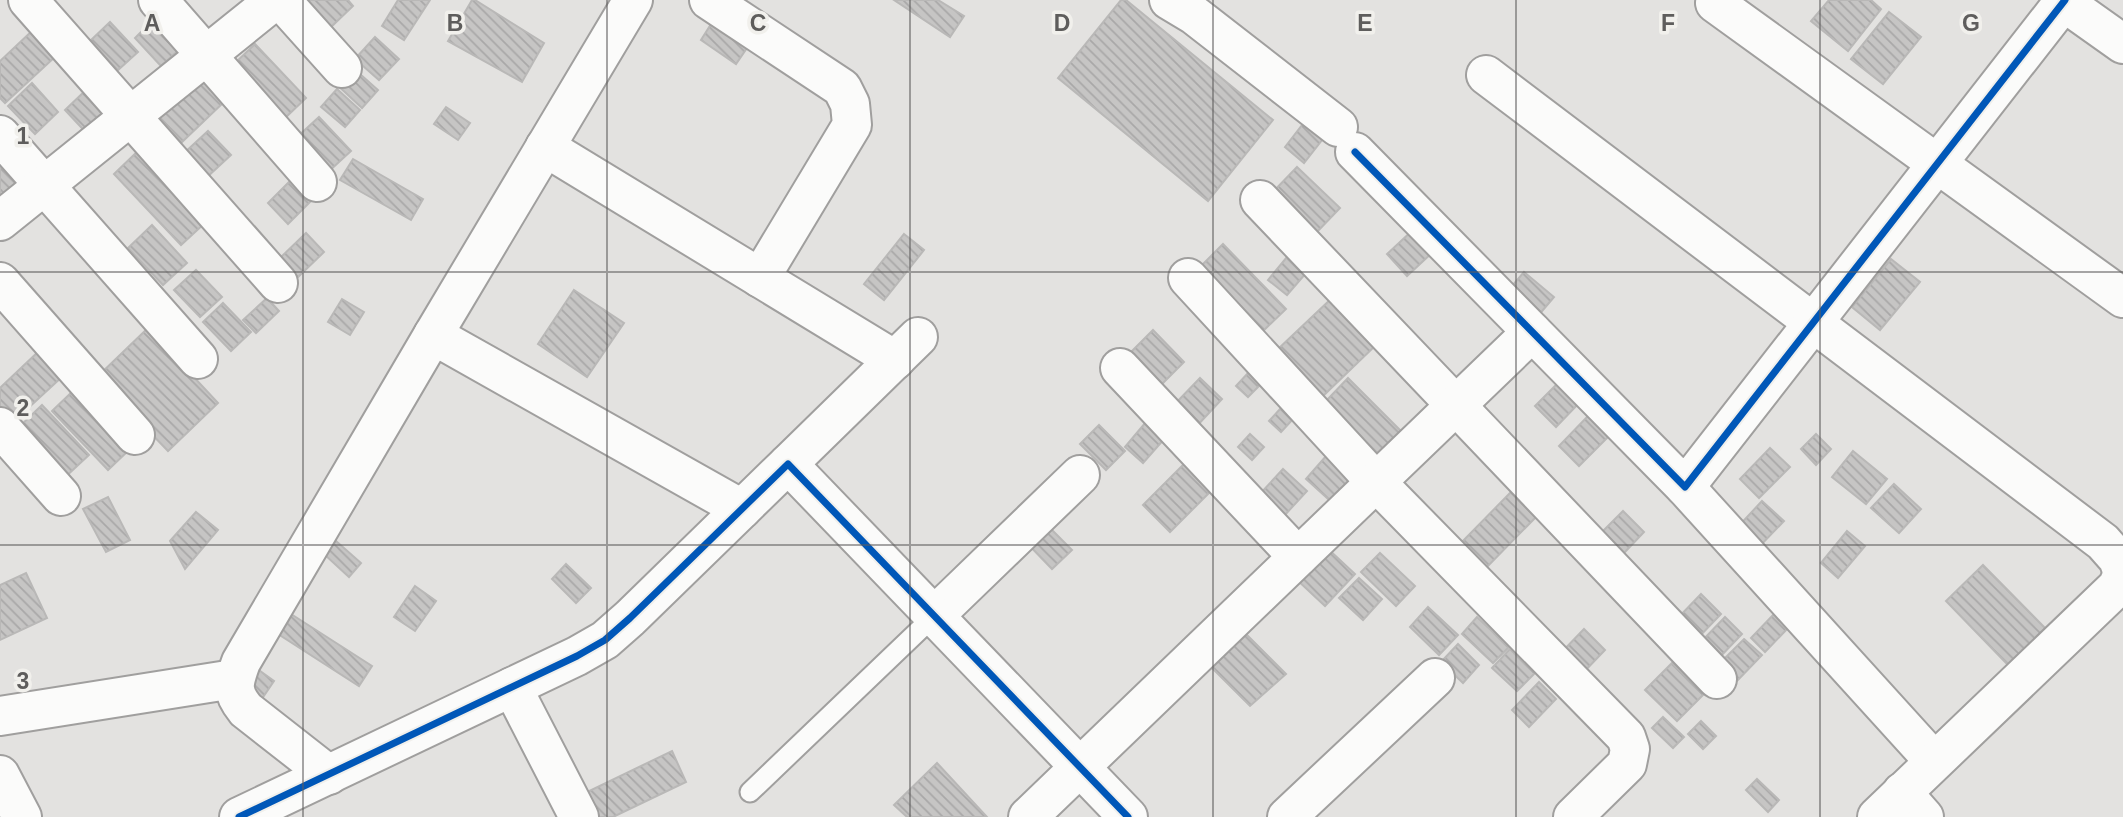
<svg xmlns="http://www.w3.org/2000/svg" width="2123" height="817" viewBox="0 0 2123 817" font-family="Arial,sans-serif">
	<defs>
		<pattern id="building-back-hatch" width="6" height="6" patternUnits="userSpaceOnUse" patternTransform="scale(1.75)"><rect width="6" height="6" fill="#c6c5c4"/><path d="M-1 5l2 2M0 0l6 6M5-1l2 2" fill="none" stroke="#a9a8a8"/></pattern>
	</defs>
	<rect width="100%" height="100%" fill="#e3e2e0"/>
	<g fill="url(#building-back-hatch)" stroke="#b9b8b7" stroke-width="2">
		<polygon points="304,0 348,0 353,6 330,28"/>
		<polygon points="398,0 430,0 404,40 382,26"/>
		<polygon points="472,0 475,0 544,43 522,82 448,41"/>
		<polygon points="894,0 938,0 964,16 950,37"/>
		<polygon points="1121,0 1126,0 1273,120 1208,201 1058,78"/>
		<polygon points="1829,0 1871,0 1881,9 1848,51 1811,21"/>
		<polygon points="1889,12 1921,37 1883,84 1851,59"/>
		<polygon points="154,19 181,48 161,66 135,38"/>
		<polygon points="713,21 749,45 736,64 701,40"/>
		<polygon points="110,22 138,52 118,70 90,41"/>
		<polygon points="32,31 56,56 5,103 0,98 0,61"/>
		<polygon points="375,37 399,59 379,80 355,59"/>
		<polygon points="255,44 306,98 284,119 233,65"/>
		<polygon points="351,66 378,90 362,108 335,83"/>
		<polygon points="200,77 224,102 182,142 158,117"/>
		<polygon points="32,83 58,112 35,134 8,106"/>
		<polygon points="87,89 115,119 93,140 65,110"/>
		<polygon points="337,89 360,110 345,127 321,107"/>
		<polygon points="446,107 470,123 458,140 434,124"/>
		<polygon points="319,117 351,151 328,172 296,138"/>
		<polygon points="1306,120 1326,135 1304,163 1285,147"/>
		<polygon points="208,131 231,155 206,178 183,154"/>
		<polygon points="139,150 206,222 181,245 114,174"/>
		<polygon points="353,159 423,199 411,220 340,180"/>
		<polygon points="0,161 25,187 0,201"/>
		<polygon points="1297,167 1340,208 1314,235 1271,194"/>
		<polygon points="291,180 311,201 288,224 268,203"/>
		<polygon points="152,225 187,263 163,285 128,248"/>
		<polygon points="1414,229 1434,251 1407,276 1387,254"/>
		<polygon points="306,233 324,252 297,278 279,259"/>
		<polygon points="904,234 924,250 884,300 864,284"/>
		<polygon points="1223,244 1286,309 1262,332 1199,268"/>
		<polygon points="1287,257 1306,273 1287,295 1268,280"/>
		<polygon points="1891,259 1920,282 1880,330 1852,307"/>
		<polygon points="196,270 222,297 200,317 174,290"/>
		<polygon points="1524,272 1554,297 1531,324 1501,299"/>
		<polygon points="574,290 624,323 587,377 538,344"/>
		<polygon points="267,298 279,311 256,333 243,320"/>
		<polygon points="1332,298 1376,345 1323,396 1278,349"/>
		<polygon points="342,299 364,312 350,335 328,322"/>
		<polygon points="223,303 251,332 231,351 203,322"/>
		<polygon points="148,328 218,403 168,451 97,377"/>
		<polygon points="1153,330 1184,362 1157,389 1126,357"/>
		<polygon points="39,351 63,376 13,422 0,408 0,388"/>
		<polygon points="1249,372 1261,384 1248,397 1236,386"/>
		<polygon points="1200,378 1222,399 1194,429 1172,407"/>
		<polygon points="1348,378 1406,436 1383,459 1326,401"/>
		<polygon points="1560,381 1581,401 1556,427 1535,406"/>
		<polygon points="73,391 129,450 108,470 52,411"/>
		<polygon points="42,405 89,455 63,479 17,429"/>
		<polygon points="1281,408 1293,419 1281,432 1269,421"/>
		<polygon points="1588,416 1608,437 1579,466 1559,446"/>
		<polygon points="1146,422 1165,438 1143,463 1125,447"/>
		<polygon points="1099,425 1125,451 1106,470 1080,444"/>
		<polygon points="1250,434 1264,447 1252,460 1238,447"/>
		<polygon points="1816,434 1831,449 1816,465 1801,449"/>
		<polygon points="1770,448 1790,467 1759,498 1740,479"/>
		<polygon points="1853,451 1887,479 1866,504 1832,477"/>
		<polygon points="1327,455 1358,483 1337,507 1306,479"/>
		<polygon points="1187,461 1214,488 1170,532 1143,505"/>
		<polygon points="1283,469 1307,491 1283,517 1259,495"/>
		<polygon points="1894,484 1921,509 1899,533 1871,508"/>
		<polygon points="1511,492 1536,517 1480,574 1455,549"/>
		<polygon points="108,497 130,540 106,552 83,509"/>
		<polygon points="1762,501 1784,521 1755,551 1734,531"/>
		<polygon points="1623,511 1644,532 1624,553 1602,532"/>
		<polygon points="196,512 218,530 185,569 170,541"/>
		<polygon points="1042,520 1072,550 1052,569 1023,539"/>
		<polygon points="1847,531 1865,546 1838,578 1821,563"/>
		<polygon points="336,541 361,563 349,577 325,555"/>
		<polygon points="1326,547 1355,574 1325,606 1295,578"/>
		<polygon points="1380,553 1415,586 1396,606 1361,572"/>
		<polygon points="566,564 591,588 576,603 552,579"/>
		<polygon points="1983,565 2048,631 2010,667 1946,601"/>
		<polygon points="26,573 47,618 0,640 0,585"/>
		<polygon points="1359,578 1382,599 1363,620 1339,598"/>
		<polygon points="415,586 436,601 415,631 394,617"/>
		<polygon points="1701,594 1721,614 1694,642 1674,622"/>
		<polygon points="1428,607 1458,635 1439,655 1410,627"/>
		<polygon points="1775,613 1789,627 1765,652 1751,638"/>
		<polygon points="291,614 372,666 359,686 278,634"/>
		<polygon points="1477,617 1509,647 1493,663 1462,634"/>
		<polygon points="1725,617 1742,634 1716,661 1699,644"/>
		<polygon points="1238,626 1286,674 1250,706 1203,659"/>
		<polygon points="1584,629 1605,650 1578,678 1557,657"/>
		<polygon points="1744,639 1762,655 1734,684 1717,666"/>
		<polygon points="1458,644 1479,665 1463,683 1441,662"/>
		<polygon points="1510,649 1535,673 1517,691 1492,668"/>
		<polygon points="1672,663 1704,694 1677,721 1645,690"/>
		<polygon points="256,668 274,681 259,703 241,690"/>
		<polygon points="1539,682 1556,699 1529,727 1512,710"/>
		<polygon points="1663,717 1684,737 1673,748 1652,728"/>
		<polygon points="1701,721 1716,736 1703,749 1688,734"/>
		<polygon points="672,751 686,782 613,817 592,817 581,795"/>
		<polygon points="937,763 987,817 907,817 894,805"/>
		<polygon points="1757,779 1779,800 1768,812 1746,790"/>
	</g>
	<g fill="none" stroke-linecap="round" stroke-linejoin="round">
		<defs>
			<polyline id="lane" points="750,792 934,616"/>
			<g id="street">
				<polyline points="28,0 278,283"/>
				<polyline points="158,0 317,182"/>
				<polyline points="281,0 342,68"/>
				<polyline points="709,0 842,88 850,104 852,125 760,278"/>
				<polyline points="1169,0 1194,15 1338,127"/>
				<polyline points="2061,0 2123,44"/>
				<polyline points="1715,3 2123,298"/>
				<polyline points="1486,75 2103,542 2118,559 2123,573"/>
				<polyline points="0,135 198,359"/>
				<polyline points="545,147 895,360"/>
				<polyline points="1355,152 1685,487 2065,0"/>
				<polyline points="1260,200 1717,679"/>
				<polyline points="0,221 275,0"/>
				<polyline points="1188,278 1376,482 1626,737 1630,749 1627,764 1573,817"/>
				<polyline points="0,282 135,435"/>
				<polyline points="433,335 742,509"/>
				<polyline points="1120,368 1298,557"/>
				<polyline points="0,427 61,496"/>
				<polyline points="788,464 918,337"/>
				<polyline points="1685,487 1934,761"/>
				<polyline points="934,616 1080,475"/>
				<polyline points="512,687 579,817"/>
				<polyline points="0,716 234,679"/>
				<polyline points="0,775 22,817"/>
				<path d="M329 775 246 710C231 692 233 684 241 662L433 335 633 0"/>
				<polyline points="1902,792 1924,817"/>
				<polyline points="239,817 577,656 605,640 630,618 788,464 1128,817"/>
				<polyline points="1028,817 1532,332"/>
				<polyline points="1287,817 1435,678"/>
				<polyline points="1877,817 2117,587 2123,574"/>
			</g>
		</defs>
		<use href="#lane" stroke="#a09f9e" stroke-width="23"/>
		<use href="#street" stroke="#a09f9e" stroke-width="42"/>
		<use href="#lane" stroke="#fbfbfa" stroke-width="19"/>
		<use href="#street" stroke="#fbfbfa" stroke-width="38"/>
		<defs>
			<g id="cycleway">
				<polyline points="1355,152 1685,487 2065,0"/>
				<polyline points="239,817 577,656 605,640 630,618 788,464 1128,817"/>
			</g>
		</defs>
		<use href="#cycleway" stroke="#f1f0ec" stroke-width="11"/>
		<use href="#cycleway" stroke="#0057b8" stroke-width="7"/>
	</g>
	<path fill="none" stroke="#5e5d5c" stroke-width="2" stroke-opacity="0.55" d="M303 0V817M607 0V817M910 0V817M1213 0V817M1516 0V817M1820 0V817M0 272H2123M0 545H2123"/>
	<g font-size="23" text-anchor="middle" font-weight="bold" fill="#5e5d5c" stroke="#f1f0ec" stroke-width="7" stroke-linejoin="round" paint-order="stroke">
		<text x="152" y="31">A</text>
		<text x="455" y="31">B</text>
		<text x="758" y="31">C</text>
		<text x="1062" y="31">D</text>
		<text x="1365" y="31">E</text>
		<text x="1668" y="31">F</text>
		<text x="1971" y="31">G</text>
		<text x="23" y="144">1</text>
		<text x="23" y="416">2</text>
		<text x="23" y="689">3</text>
	</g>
</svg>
